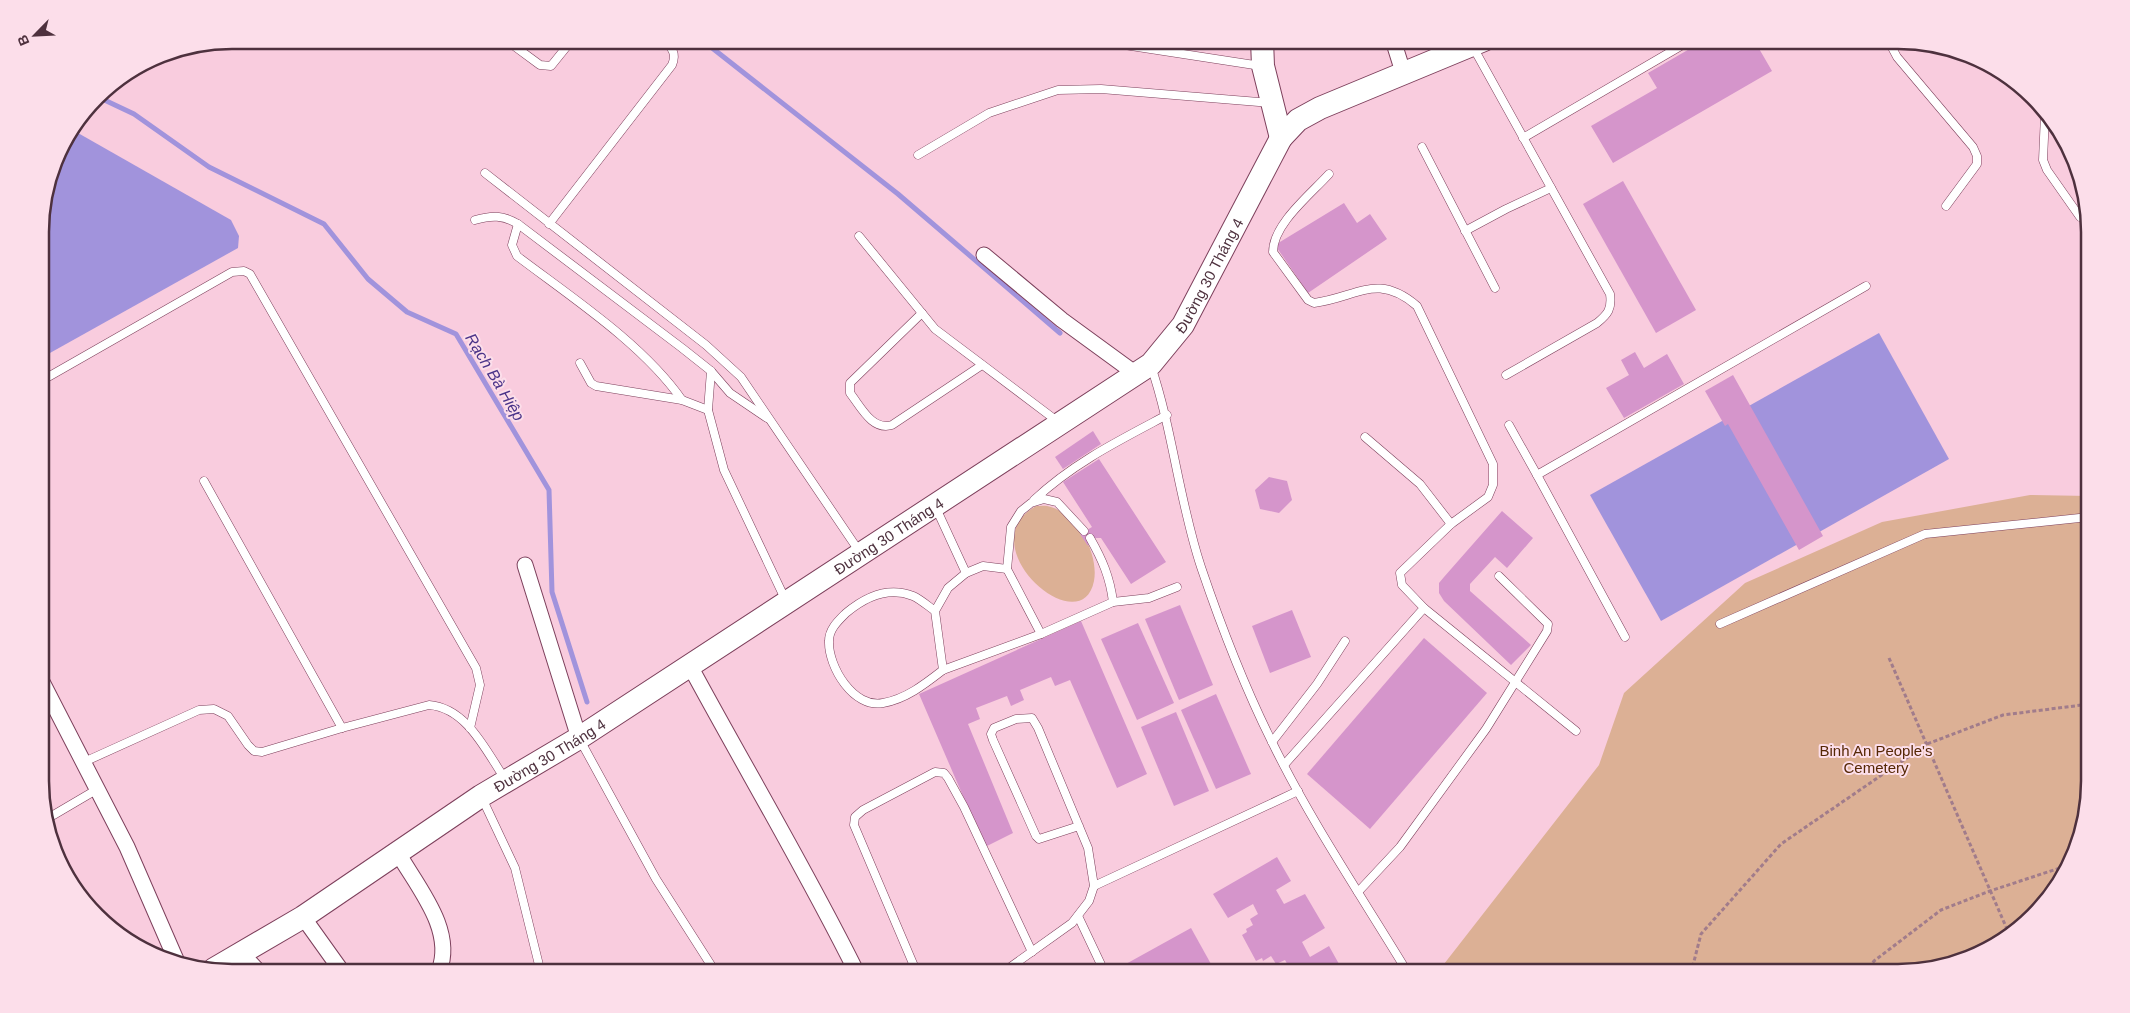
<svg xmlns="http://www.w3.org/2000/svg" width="2130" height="1013" viewBox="0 0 2130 1013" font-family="Helvetica,sans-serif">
	<rect width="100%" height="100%" fill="#f9ccde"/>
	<g fill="#dcb095">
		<polygon points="2030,495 2089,496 2090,781 2075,855 2043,907 2005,941 1960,963 1910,973 1437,973 1599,765 1624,693 1745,583 1882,522"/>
		<path d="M1036 506C1040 506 1046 505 1051 507 1078 515 1099 554 1094 581 1081 645 967 545 1036 506Z"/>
	</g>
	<g fill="#a193dc">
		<polygon points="78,133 231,220 239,236 238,248 41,358 40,219 60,147 70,134"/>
		<polygon points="1879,333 1949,459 1661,621 1590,495"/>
	</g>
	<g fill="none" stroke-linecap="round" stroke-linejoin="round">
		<g stroke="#a193dc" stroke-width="5">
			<polyline points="702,40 898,194 1060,333"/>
			<polyline points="98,97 134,114 209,167 324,224 368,279 407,312 456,334 549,490 552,592 587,702"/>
		</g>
	</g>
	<g fill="#d595cb">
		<polygon points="1705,40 1726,40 1728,45 1737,40 1754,40 1772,71 1613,163 1591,126 1657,88 1648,73"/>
		<polygon points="1623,181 1696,310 1656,333 1583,204"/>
		<polygon points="1344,203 1357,223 1370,214 1387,239 1308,293 1275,245"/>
		<polygon points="1635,352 1644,368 1667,354 1684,384 1624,418 1606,388 1629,375 1621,360"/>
		<polygon points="1733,375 1823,536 1799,550 1728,424 1725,426 1705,391"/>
		<polygon points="1093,431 1101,444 1063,469 1055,457"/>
		<polygon points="1099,459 1166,562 1131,584 1101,538 1090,538 1088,546 1080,534 1092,527 1063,482"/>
		<polygon points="1269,477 1287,481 1292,500 1279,513 1260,509 1255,490"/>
		<polygon points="1502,511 1533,538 1507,568 1495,557 1470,584 1470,591 1531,645 1511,665 1444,601 1439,593 1439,583 1444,577"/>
		<polygon points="1180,605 1213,685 1179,700 1145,619"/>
		<polygon points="1292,610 1311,657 1270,673 1252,626"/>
		<polygon points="1081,621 1147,774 1117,788 1070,680 1055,686 1051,677 1020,690 1024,700 1011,706 1007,696 976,708 980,719 968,724 1013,833 985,847 919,694"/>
		<polygon points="1138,623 1174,703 1137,720 1101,639"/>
		<polygon points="1424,638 1487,693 1370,829 1307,774"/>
		<polygon points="1216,694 1251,774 1216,789 1181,710"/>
		<polygon points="1176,712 1209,791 1174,806 1141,727"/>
		<polygon points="1277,857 1291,881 1276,890 1284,904 1305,894 1325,928 1302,942 1310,957 1329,946 1344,973 1284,973 1290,969 1285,960 1276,964 1271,956 1263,961 1262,958 1256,961 1242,935 1247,932 1246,929 1253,925 1250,919 1258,914 1253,904 1228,918 1213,894"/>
		<polygon points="1191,928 1216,973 1128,973 1124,965"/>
	</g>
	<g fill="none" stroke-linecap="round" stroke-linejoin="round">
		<defs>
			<g id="lane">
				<polyline points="506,40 540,65 551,66 572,40"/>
				<polyline points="1092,40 1261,66"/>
				<polyline points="1888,40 1897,57 1973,147 1977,156 1977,164 1946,206"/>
				<path d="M1473 47 1610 294C1612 309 1608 314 1597 323L1506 375"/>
				<polyline points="2018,82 2045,115 2043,160 2047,170 2080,217"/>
				<polyline points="1523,138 1691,40"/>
				<polyline points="1422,147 1495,288"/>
				<polyline points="918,155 989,113 1058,90 1101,89 1271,103"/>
				<polyline points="485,173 706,345 741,377 859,551"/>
				<path d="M475 220C492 215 503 215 518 224L682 348 711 371 730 393 767 418"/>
				<path d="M518 224 512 245 517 256C571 297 643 344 682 400"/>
				<path d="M549 224 672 65C677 53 672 48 663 40"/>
				<polyline points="1465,231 1506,209 1551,188"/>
				<polyline points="859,236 935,329 1057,421"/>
				<path d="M922 313 850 383V393C861 407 872 431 892 425L982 365"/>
				<polyline points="580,363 591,383 596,386 682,400 708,410"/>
				<path d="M1151 366C1173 431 1179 501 1201 567 1221 626 1244 686 1272 742 1311 822 1362 897 1408 973"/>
				<polyline points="711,371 708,410 724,470 786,601"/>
				<polyline points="41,381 232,272 244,271 250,274 476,668 480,685 470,728"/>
				<polyline points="1509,425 1537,475 1866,286"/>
				<polyline points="1365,437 1420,484 1451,524"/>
				<polyline points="1537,475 1625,637"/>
				<polyline points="204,481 342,728"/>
				<path d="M1034 500C1073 463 1120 440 1167 415"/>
				<polyline points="966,573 983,566 1007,569"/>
				<polyline points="1113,602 1149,598 1177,587"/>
				<polyline points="1424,608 1576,731"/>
				<path d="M935 611C928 606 920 599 913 596 888 586 865 597 846 613 838 621 829 629 829 641 828 667 854 709 883 703 906 699 925 684 943 670L935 611 948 588 966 573 936 508"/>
				<polyline points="1720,624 1925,534 2089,517"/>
				<polyline points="1041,634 1007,569 1011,527 1021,511 1031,503 1044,499 1057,502 1084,531"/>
				<path d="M943 670 1041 634 1113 602C1110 577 1102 559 1090 538"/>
				<polyline points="580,740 656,879 716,973"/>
				<polyline points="1272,742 1317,684 1345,641"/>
				<path d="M84 762 199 710 214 709 228 716 248 745 254 751 262 752 342 728 429 705C467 708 486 751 505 779"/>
				<path d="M1284 765 1424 608 1402 585 1400 573 1451 524 1488 497 1493 485V464L1417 306C1377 272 1358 297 1314 303L1308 300 1273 252C1273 224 1311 194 1329 174"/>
				<polyline points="482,798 515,868 541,973"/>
				<polyline points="45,820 96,790"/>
				<polyline points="1094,886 1298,791"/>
				<polyline points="1358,892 1400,847 1486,729 1547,631 1548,624 1499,576"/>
				<polyline points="1078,916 1105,973"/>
				<polyline points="917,973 854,825 855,817 863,810 935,772 944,773 948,778 964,807 1032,952"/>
				<polyline points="1002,973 1072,923 1089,901 1094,886 1088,848 1038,728 1032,718 1016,719 994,728 991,734 993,740 1036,836 1039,839 1079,826"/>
			</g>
			<g id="street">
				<polyline points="1393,40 1403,72"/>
				<polyline points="984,255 1062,320 1136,374"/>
				<polyline points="525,565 579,738"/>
				<path d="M690 666C745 768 805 868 857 973"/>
				<polyline points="41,680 127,847 177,962"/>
				<path d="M398 853C418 888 455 930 439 971"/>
				<polyline points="303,917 343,973"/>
				<polyline points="241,953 260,973"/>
			</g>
			<g id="secondary">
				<polyline points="1262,40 1263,66 1281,138"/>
				<path id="s1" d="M214 969 303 917 481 796 579 738 1151 364 1183 325 1281 138 1298 120 1320 108 1484 40"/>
			</g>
		</defs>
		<use href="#lane" stroke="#7d405c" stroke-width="9"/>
		<use href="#street" stroke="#7d405c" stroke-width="17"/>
		<use href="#secondary" stroke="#7d405c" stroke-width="24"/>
		<g stroke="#a17c8b" stroke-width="3" stroke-dasharray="4 2.5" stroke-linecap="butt">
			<polyline points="1889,658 2010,936"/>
			<polyline points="1691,973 1701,934 1781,844 1927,744 2003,715 2090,704"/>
			<polyline points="1865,973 1874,961 1941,910 1990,891 2069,865"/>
		</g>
		<use href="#lane" stroke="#fff" stroke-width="8"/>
		<use href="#street" stroke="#fff" stroke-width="15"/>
		<use href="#secondary" stroke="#fff" stroke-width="22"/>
	</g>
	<g text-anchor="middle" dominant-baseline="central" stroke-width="4" stroke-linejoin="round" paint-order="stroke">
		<g font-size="15" fill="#4e313e" stroke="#fcdeea">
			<text stroke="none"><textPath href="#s1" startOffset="1222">Đường 30 Tháng 4</textPath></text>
			<text stroke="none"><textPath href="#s1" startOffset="802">Đường 30 Tháng 4</textPath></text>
			<text stroke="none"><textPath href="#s1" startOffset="398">Đường 30 Tháng 4</textPath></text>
		</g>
		<g font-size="15" fill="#552704" stroke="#fcdeea">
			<text x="1876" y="750">Binh An People's<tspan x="1876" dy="17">Cemetery</tspan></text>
		</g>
		<g font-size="16" font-style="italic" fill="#4b3489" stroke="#fcdeea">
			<text transform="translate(495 377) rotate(59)">Rạch Bà Hiệp</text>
		</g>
	</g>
	<path d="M0 0H2130V1013H0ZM232 49H1898A183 183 0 0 1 2081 232V781A183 183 0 0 1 1898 964H232A183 183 0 0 1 49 781V232A183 183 0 0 1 232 49Z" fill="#fcdeea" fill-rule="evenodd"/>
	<path fill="none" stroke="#4e313e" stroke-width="2.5" d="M232 49H1898A183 183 0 0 1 2081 232V781A183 183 0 0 1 1898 964H232A183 183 0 0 1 49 781V232A183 183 0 0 1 232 49Z"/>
	<g transform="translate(35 35) rotate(246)" stroke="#fcdeea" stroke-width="4" paint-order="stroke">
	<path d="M0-4L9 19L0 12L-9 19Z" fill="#4e313e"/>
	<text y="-8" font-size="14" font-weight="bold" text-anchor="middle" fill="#4e313e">B</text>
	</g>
</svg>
